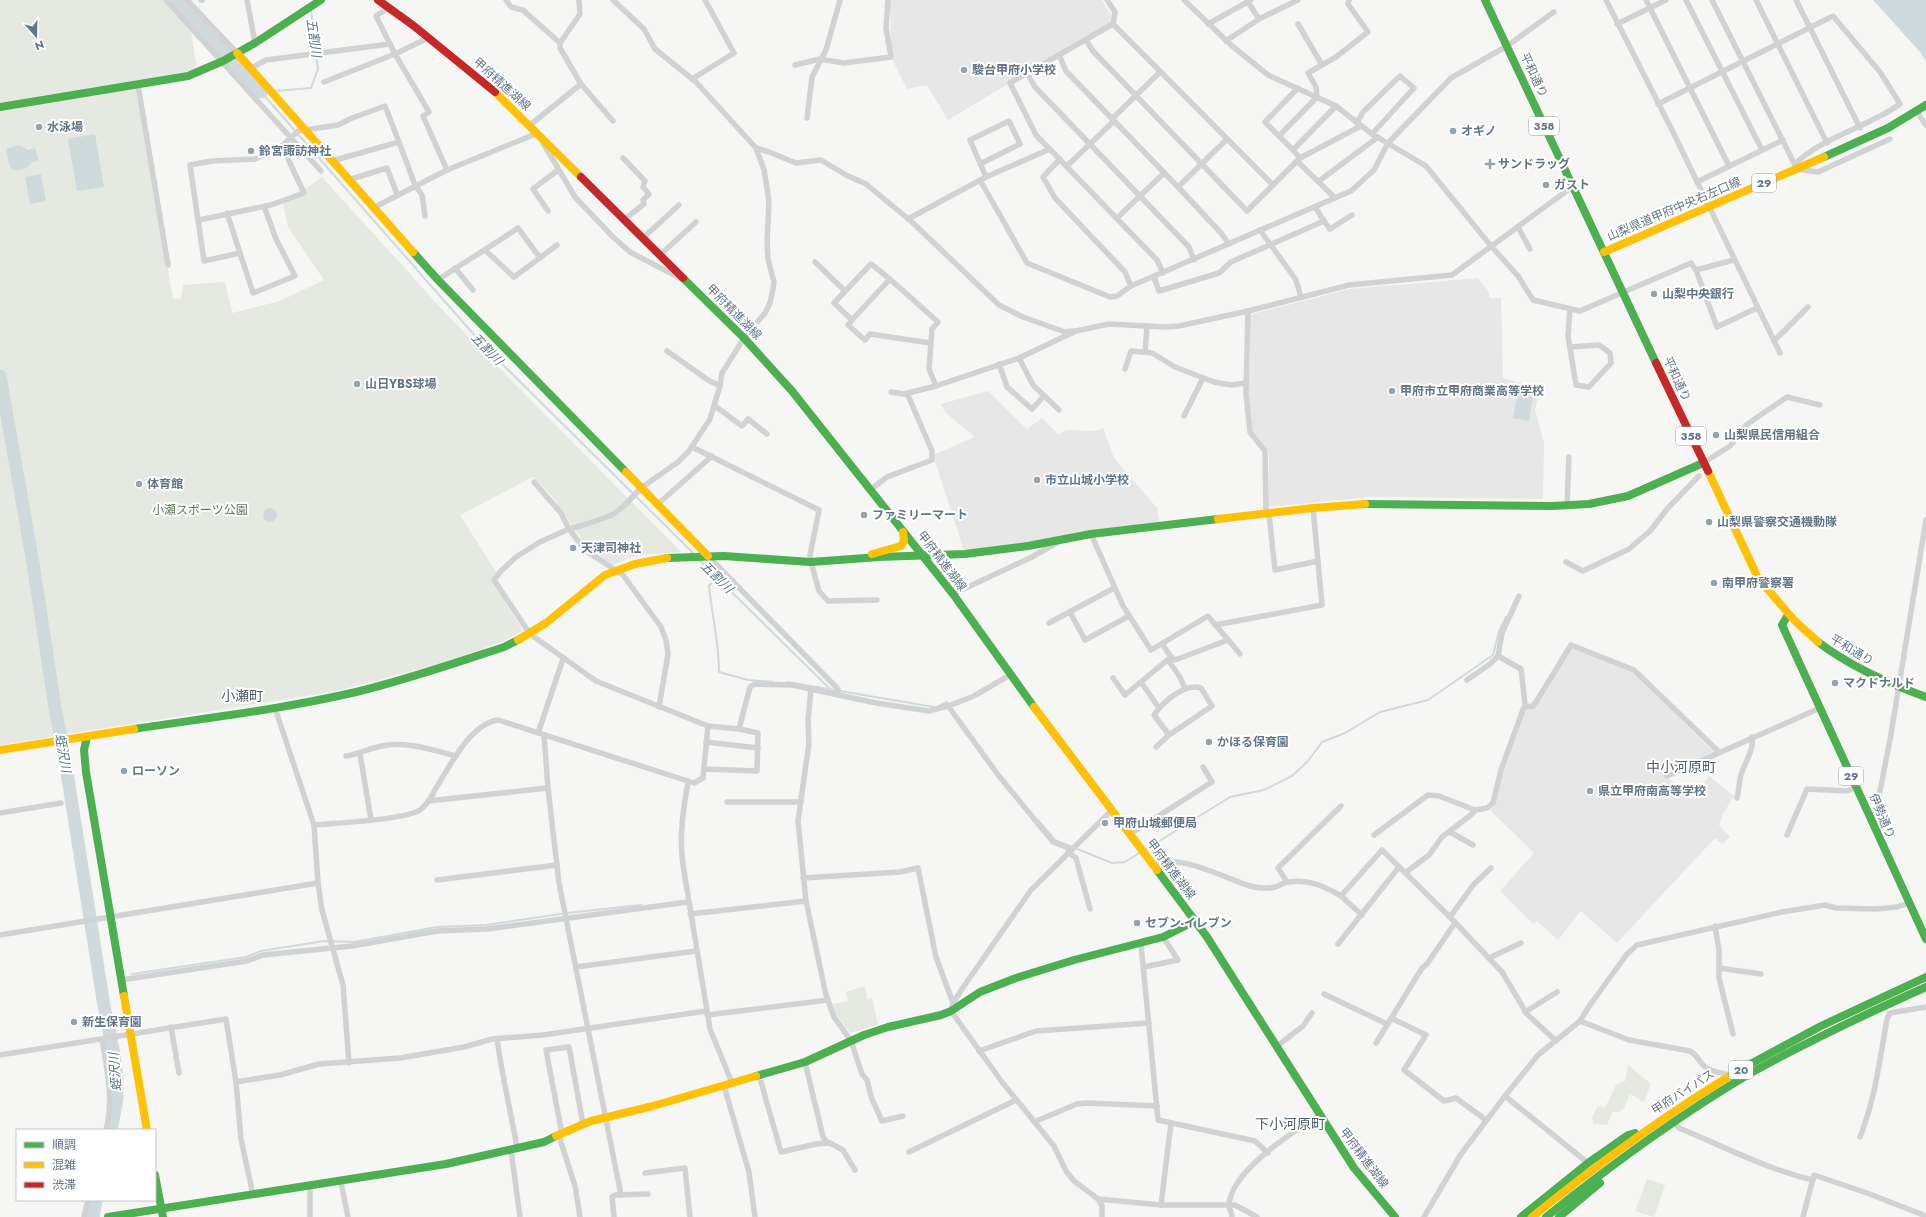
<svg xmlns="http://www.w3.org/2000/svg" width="1926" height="1217" viewBox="0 0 1926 1217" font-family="Jost,'Noto Sans JP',sans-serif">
	<rect width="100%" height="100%" fill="#f6f6f4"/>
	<g fill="#e6e7e6">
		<polygon points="890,0 1102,0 1111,16 1110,23 948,120 927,85 907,89 891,57"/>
		<polygon points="1478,278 1489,292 1489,298 1501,298 1503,378 1532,386 1532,389 1539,393 1535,410 1544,443 1543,499 1371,497 1268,507 1269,458 1268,450 1253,431 1251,425 1248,383 1250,365 1250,317 1252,314 1350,289"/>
		<polygon points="988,391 1027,429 1042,418 1058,434 1067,430 1095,431 1103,428 1114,458 1157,508 1160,525 965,554 933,455 975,437 945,412 941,404"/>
		<polygon points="1572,648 1632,672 1714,752 1666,773 1670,779 1691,799 1709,776 1734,796 1723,814 1719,825 1730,837 1722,844 1715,838 1617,943 1581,911 1558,940 1537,921 1533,924 1500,891 1534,853 1490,810 1494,807 1503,772 1526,709 1534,708"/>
	</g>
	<g fill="#e5e9e2">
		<polygon points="0,0 165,0 190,25 197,69 136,82 173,299 181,298 183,285 225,282 232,313 280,301 324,280 288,227 283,204 322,177 448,316 681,552 638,555 610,566 588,548 552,496 533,477 460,515 496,572 491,580 523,631 504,641 442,663 337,691 0,745"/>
		<polygon points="865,986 867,999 872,998 878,1025 850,1033 835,1013 833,1004 848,1001 846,992"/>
		<polygon points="1628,1065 1651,1084 1644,1102 1630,1094 1624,1108 1619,1112 1612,1112 1607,1125 1593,1124 1592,1117 1598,1106 1605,1108 1616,1085 1625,1081"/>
		<polygon points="1647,1179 1665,1185 1654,1217 1635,1211"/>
	</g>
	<g fill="#d0d9dc">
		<polygon points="1873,0 1926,0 1926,61 1920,52"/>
		<polygon points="95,134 104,187 77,191 68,139"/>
		<path d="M19 145 28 150 35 148 39 161 32 162C28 169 13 176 9 164 7 159 8 154 6 149Z"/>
		<polygon points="41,174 46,201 30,204 25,177"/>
		<polygon points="1518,393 1533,395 1529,421 1513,418"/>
		<circle cx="270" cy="515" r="7"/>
	</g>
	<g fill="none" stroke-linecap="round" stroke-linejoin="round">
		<g stroke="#d0d9dc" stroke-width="2">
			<polyline points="268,91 261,92 483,345 694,554"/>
			<polyline points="275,91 311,88 318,69 311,10"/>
			<polyline points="698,559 829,688"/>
			<path d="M717 577 709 586C712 615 719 643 719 672L748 680 773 682"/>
			<polyline points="787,682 934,707"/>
			<polyline points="939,706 947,702 948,704"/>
			<polyline points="1038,820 1055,840 1112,863 1125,862 1141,852"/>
			<polyline points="1145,850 1230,797 1264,790 1292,776 1308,761 1322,742 1345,733 1380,712 1428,700 1493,655 1499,631 1506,617"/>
			<polyline points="132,974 246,957 261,951 324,941 354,942 437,927 486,925 567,913 641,905"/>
		</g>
		<g stroke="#d0d9dc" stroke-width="13">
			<polyline points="177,0 261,92"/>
			<polyline points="0,376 33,563 55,708 65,760 104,1006 114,1054 117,1078 117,1098 111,1130"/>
			<polyline points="93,1217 96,1200"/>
		</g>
		<g stroke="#d1d2d3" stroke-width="5.5">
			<polyline points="166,0 321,171"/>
			<polyline points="187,0 237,53"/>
			<polyline points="201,0 202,0"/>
			<polyline points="247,0 255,43"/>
			<polyline points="506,0 511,7 523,10 560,43"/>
			<polyline points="579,0 580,14 560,43 560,48 581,84 613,121"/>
			<polyline points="613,0 644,29 655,49 696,82 756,148 764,170 767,188 769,202 767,241 768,259 774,282 773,289 770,303 765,313 744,338 722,373 720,386 710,419 689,451 678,462 641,488 624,506 612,515 584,525 569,529 540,542 516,557 500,572 494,580 530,634 596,681 708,726 739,729"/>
			<polyline points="1107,0 1115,12 1113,24"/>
			<polyline points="1184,0 1231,45 1268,75 1336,106 1372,134 1426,166 1491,246 1518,276 1533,300 1580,311 1691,263 1696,270 1717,327 1757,308"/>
			<polyline points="1606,0 1673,132 1780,353"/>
			<polyline points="1646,0 1729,166"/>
			<polyline points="1686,0 1762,150"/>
			<polyline points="1712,0 1797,169 1818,172 1890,139"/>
			<polyline points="1756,0 1827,143"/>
			<polyline points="1796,0 1860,128"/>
			<polyline points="1248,2 1259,19"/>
			<polyline points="388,8 376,16 395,54 429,112 423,116 447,170"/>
			<polyline points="1113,24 1010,83 1036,135 1157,260 1163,273"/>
			<polyline points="1113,24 1273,185"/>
			<polyline points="1208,24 1251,0"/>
			<polyline points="1298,24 1322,65"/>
			<polyline points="1617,24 1666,0"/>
			<polyline points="1086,40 1093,51 1247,211 1300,158 1361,126"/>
			<polyline points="1226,41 1259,19 1298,0"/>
			<polyline points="1059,55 1066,71 1178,187 1221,233 1229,244"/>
			<polyline points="795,65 820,59 844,63 891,57 886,28 888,0"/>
			<polyline points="250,69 266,60 390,44"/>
			<polyline points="1027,73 1035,87 1189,247 1194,260"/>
			<polyline points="692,79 734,53 705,0"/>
			<polyline points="324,82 395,54 428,38"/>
			<polyline points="138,85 168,265"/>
			<path d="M1658 104 1833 16 1880 72 1900 104C1868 127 1821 138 1795 164"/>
			<polyline points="1917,112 1926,125"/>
			<polyline points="807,118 812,77 826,50 840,0"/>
			<polyline points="1112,119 1160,72"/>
			<polyline points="1357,123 1363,112 1400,76 1414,88 1372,134"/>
			<polyline points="530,125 581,84"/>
			<polyline points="1279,136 1265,122 1298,88"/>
			<polyline points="543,143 575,197 613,237 630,252 680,278"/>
			<polyline points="756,148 769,152 796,163 821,160 846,175 866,184 912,222 999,305 1023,317 1065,332 1073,331"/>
			<polyline points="1293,150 1279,136 1317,97 1316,87 1308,73 1336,57 1368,32 1348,4 1349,0"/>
			<polyline points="623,158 645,181 643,187 649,194 643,200 644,204 625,219"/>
			<polyline points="1300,158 1293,150 1336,106"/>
			<polyline points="1060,159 1043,177 1055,198 1125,272 1131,286"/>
			<polyline points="332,161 399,142 415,185 422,195 425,216"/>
			<polyline points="1297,161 1335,198"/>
			<polyline points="1067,166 1114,121"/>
			<polyline points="986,177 1050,149"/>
			<polyline points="348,180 387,168 397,194"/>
			<polyline points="980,180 1027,263 1110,297 1117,296 1131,286 1351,191 1374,170 1388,143 1451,78 1507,46 1554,12"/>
			<polyline points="1319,181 1378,137"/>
			<polyline points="1697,182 1783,140"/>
			<polyline points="1178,187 1227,139"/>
			<polyline points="1315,207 1324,221"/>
			<polyline points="373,208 447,170 538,133 539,135"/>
			<polyline points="548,211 533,189 558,170"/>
			<polyline points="227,213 253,293 295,276 276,239 264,206"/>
			<polyline points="1117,218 1164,173"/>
			<polyline points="908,219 986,177 970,140 1009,121 1020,144 980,164"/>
			<polyline points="199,220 271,205 304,193 282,146"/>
			<polyline points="1518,227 1530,249"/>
			<polyline points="1260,230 1296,280 1301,297"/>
			<polyline points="643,238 679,205"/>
			<polyline points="486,251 514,277 557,245"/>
			<polyline points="240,253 204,261 190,165 212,161 255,159 282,146 298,131 338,125 352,118 385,106 399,142"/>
			<polyline points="660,255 696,222"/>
			<polyline points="815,262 845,291"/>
			<polyline points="455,268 473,290"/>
			<polyline points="1696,270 1734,260"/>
			<polyline points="1154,277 1159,291 1219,273 1231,262 1324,221 1330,229 1352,215"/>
			<path d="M890 279 852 320 834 303 871 264C895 282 916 303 938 322L932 329 929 369 936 386"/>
			<path d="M438 280C464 262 492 246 518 228L540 258"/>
			<polyline points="1248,311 1246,393 1250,432 1265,451 1266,515"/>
			<polyline points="852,320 848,325 865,340 870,334 930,343"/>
			<polyline points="1774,341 1808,307"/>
			<polyline points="1570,347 1599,345 1610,353 1611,363 1589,387 1576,385 1568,336 1570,309"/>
			<polyline points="667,351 708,380 720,386"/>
			<polyline points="1145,352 1147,326"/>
			<polyline points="1019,358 1033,385 1059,410"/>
			<polyline points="999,364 1007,387 1032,409 1044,396"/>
			<polyline points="1125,369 1131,351 1152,353 1175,367 1214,382 1231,385 1246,383"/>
			<polyline points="891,392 904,394 936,386 1019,358 1076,331 1109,324 1164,327 1179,326 1248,311 1349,285 1452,275 1572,187"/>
			<polyline points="715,406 742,426 748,419 767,434"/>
			<polyline points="1184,416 1203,378"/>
			<polyline points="692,447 819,510 810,555 811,562 819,591 828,601 877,600"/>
			<polyline points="1703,463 1730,446 1746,425 1787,397 1820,405"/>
			<polyline points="534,482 561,513 569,529 586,551 623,575 661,627 666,640 668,654 659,707"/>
			<polyline points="870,490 887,477 932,460 932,451 907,393"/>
			<polyline points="658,504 712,456"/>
			<polyline points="1567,505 1569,457"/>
			<polyline points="1269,514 1275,570 1318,561"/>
			<polyline points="1091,534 1123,606 1151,650 1208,616 1240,654"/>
			<polyline points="708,556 838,689 837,694"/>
			<polyline points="1566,562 1583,571 1629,549 1650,531 1667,509 1699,476"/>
			<polyline points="953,594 1032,557 1058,542"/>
			<polyline points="1070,612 1085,640 1129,616"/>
			<polyline points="1049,623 1114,588"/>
			<polyline points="1215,625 1322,605 1313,508"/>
			<polyline points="1498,656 1521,669 1525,704"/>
			<polyline points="1171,657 1175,660 1228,640"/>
			<polyline points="1168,660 1180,677 1185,689"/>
			<polyline points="1113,678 1125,695 1171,657 1162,644"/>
			<polyline points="1467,680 1490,664 1498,656 1502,633 1519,596"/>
			<polyline points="1141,682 1159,708"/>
			<polyline points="811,689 808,720 809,743 798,821 806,901 826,995 834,1017 851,1041 862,1074 867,1080 872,1099 882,1121 903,1116"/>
			<polyline points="948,706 999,776 1053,842 1071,849"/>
			<polyline points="275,708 314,825 318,883 322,910 343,985 349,1063"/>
			<polyline points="538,733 563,659"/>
			<polyline points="544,735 548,788 559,883 621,1195"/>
			<polyline points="706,742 758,748"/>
			<path d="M1156 747 1169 735 1212 706 1201 688C1185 682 1162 703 1154 715L1169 735"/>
			<polyline points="360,754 371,820"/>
			<path d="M346 756C359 754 370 748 382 746 407 741 432 750 456 756"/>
			<polyline points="704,769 757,771 758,733 739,729 750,687 755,684 792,685 876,703 929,711 951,705 974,696 1010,675"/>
			<polyline points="1667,776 1820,708"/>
			<path d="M688 782C683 811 679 836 683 865L710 1029 732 1083"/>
			<path d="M1737 798C1739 790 1739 779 1742 772 1746 761 1754 749 1752 737"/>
			<polyline points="428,801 548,788"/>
			<polyline points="727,802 801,802"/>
			<polyline points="0,813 61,803"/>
			<polyline points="1874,823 1891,734 1926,520"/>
			<path d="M314 825C335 823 404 820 420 810 427 805 432 796 436 788 450 766 470 724 498 720L694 783 703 778 708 726"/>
			<polyline points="1450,832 1473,845"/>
			<polyline points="1130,834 1212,782 1203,767"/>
			<polyline points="1374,835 1428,795 1439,796 1475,810 1487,808 1493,803 1501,770 1524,707 1533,706 1536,702 1571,645 1634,670 1719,752"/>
			<polyline points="1787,835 1807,789 1847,791 1857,787"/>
			<polyline points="1068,852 1076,858 1090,909"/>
			<path d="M1153 866C1177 851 1226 879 1250 886 1257 888 1268 889 1275 887 1279 886 1284 882 1289 882 1309 879 1324 886 1341 896L1382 850 1450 917 1502 972 1527 1014 1556 1041"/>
			<polyline points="1405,873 1429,855 1442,837 1472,814 1475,810"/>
			<polyline points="803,878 900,872 918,868 936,957 953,1003"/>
			<polyline points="437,880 557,865"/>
			<polyline points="1287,882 1278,868 1341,806"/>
			<polyline points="1341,896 1362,915"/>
			<polyline points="690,914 806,901"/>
			<polyline points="1450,917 1474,884 1491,868"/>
			<polyline points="1715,926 1719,950 1719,978 1733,1034"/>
			<polyline points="0,935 318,883"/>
			<polyline points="1141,944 1158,1120 1255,1141 1268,1153"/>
			<polyline points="1338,944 1399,867"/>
			<polyline points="1489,958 1521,943"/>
			<polyline points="576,967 696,951"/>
			<polyline points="1144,967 1178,960 1163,937"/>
			<polyline points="1719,968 1761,974"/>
			<polyline points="121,980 247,961 263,955 352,946 437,931 487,929 688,902"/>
			<polyline points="1324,994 1387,1024"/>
			<polyline points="1525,1012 1557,992"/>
			<polyline points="707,1015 828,1000"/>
			<polyline points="1391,1018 1426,1035 1404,1070 1444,1101 1456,1098 1486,1120"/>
			<path d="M1580 1021 1629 1040 1690 1051C1697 1055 1698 1059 1703 1065 1709 1072 1722 1073 1731 1075"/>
			<polyline points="171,1027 179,1073"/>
			<path d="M102 1039C107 1070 114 1099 106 1130"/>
			<path d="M497 1039C502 1076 511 1112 517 1148"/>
			<polyline points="1376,1043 1422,968 1427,964 1455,923"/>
			<polyline points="1276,1047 1303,1026 1312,1013"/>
			<polyline points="979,1051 1036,1031 1149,1023"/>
			<polyline points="0,1055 226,1019 236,1082 241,1139 253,1195"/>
			<polyline points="805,1062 823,1137 826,1141 843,1150 855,1170"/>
			<polyline points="759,1075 781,1152 816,1144 830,1143"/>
			<polyline points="236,1082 280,1075 319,1064 400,1058 464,1047 492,1039 543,1035 706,1011"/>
			<polyline points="724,1086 749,1172 755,1217"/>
			<polyline points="1505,1096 1588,1163"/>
			<polyline points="1034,1122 1077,1104 1086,1103 1157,1106"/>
			<path d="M1674 1122 1679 1128C1723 1146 1766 1169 1813 1180"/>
			<polyline points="562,1134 546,1050 569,1047 583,1124"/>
			<polyline points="559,1136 575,1186 580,1217"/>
			<path d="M1860 1137C1875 1100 1880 1058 1887 1019L1890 1013 1926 1007"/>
			<polyline points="511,1150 520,1217"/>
			<polyline points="909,1152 1016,1100"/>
			<polyline points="645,1173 685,1168 690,1217"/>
			<polyline points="341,1182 348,1217"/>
			<polyline points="310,1186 310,1217"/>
			<polyline points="1098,1199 1161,1205 1235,1205 1257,1217"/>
			<polyline points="1161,1205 1171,1123"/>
			<polyline points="84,1217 88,1200"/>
			<polyline points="614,1217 612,1197 615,1195 648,1194"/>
			<polyline points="1102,1217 1102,1206 1098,1199 1074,1181 1066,1171 1054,1146 1002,1082 951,1011 953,1003 962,989 1031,890 1112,810"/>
			<path d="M1232 1217C1232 1213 1229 1209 1229 1205 1230 1172 1293 1132 1319 1115"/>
			<polyline points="1424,1217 1461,1154 1505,1096 1538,1055 1580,1021 1590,1005 1627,954 1637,945 1782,912 1825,905 1836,908 1876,909 1897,907 1909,903"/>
			<polyline points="1803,1217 1814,1175 1867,1193 1926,1216"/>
		</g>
		<g stroke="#4caf50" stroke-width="8">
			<polyline points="1485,0 1656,363"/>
			<polyline points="0,107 188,76 223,61 255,43 321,0"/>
			<polyline points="1824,157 1888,128 1926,105"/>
			<polyline points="413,252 438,280 626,472"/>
			<polyline points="683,278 744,338 792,391 953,594 1034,707"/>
			<polyline points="1365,504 1552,506 1589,504 1628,496 1703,463"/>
			<polyline points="667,558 724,556 811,562 879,557 965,554 1028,546 1091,534 1218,519"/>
			<polyline points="1788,615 1782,625 1926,939"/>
			<path d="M1818 642C1851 667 1887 683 1926 697"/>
			<path d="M134 729C208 718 283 709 356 692 406 680 455 663 504 647L518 640"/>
			<polyline points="87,737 84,750 86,772 124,996"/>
			<polyline points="1157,870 1207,937 1354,1168 1395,1217"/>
			<polyline points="1743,1068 1821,1026 1926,977"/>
			<polyline points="756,1076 805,1062 864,1035 888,1027 941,1015 951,1011 980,992 1016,978 1074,960 1163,937 1195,921"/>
			<polyline points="155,1175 163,1217"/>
			<polyline points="108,1217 446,1164 544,1142 556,1136"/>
			<polyline points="1521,1217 1588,1163 1628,1135 1635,1133"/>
			<path d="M1546 1217C1611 1165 1678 1116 1749 1074 1806 1042 1866 1014 1926 987"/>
			<polyline points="1559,1217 1600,1183"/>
		</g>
		<g stroke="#ffc107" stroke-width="8">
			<polyline points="237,53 413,252"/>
			<polyline points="495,92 581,177"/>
			<polyline points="1604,252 1824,157"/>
			<polyline points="1708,471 1758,578 1794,620 1818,642"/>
			<polyline points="626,472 708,556"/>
			<polyline points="1218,519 1313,508 1365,504"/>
			<polyline points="872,554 901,546 904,541 903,532"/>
			<polyline points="518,640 546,623 605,575 635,564 667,558"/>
			<polyline points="1034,707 1157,870"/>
			<polyline points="0,750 134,729"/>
			<polyline points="124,996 147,1130"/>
			<polyline points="556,1136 591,1121 653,1106 756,1076"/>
			<path d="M1532 1217C1599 1163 1669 1112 1743 1068"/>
		</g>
		<g stroke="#c62828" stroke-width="8">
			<polyline points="378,0 414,26 495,92"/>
			<polyline points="581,177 683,278"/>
			<polyline points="1656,363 1708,471"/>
		</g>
	</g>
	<g fill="#96a3ad" stroke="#fff" stroke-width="1.5">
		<circle cx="964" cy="70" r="4"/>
		<circle cx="39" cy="127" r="4"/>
		<circle cx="1453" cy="131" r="4"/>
		<circle cx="251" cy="151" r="4"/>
		<path d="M1488 158h4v4h4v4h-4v4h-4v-4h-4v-4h4z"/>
		<circle cx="1546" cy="185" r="4"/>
		<circle cx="1654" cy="294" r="4"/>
		<circle cx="357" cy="384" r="4"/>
		<circle cx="1392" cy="391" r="4"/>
		<circle cx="1716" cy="435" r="4"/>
		<circle cx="1037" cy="480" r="4"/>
		<circle cx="139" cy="484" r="4"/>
		<circle cx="864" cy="515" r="4"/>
		<circle cx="1709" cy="522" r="4"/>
		<circle cx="573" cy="548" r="4"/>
		<circle cx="1714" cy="583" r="4"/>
		<circle cx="1835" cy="683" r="4"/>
		<circle cx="1209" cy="742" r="4"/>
		<circle cx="124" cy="771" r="4"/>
		<circle cx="1590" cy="791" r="4"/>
		<circle cx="1105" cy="823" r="4"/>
		<circle cx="1137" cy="923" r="4"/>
		<circle cx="74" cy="1022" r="4"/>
	</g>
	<g text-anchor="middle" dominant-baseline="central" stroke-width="4" stroke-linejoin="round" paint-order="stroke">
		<g fill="#fff" stroke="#929fab" stroke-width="1">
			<rect x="1529" y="117" width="30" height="18" rx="3"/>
			<rect x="1752" y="174" width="24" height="18" rx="3"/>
			<rect x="1676" y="427" width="30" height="18" rx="3"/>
			<rect x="1839" y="767" width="24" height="18" rx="3"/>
			<rect x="1729" y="1061" width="24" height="18" rx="3"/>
		</g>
		<g font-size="11" font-weight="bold" fill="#637687">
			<text x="1544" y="126">358</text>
			<text x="1764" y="183">29</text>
			<text x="1691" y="436">358</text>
			<text x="1851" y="776">29</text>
			<text x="1741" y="1070">20</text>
		</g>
		<g font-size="12" font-weight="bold" fill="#637687" stroke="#fff" text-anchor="start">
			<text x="972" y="70">駿台甲府小学校</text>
			<text x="47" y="127">水泳場</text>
			<text x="1461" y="131">オギノ</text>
			<text x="259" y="151">鈴宮諏訪神社</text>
			<text x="1498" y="164">サンドラッグ</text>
			<text x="1554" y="185">ガスト</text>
			<text x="1662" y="294">山梨中央銀行</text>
			<text x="365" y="384">山日YBS球場</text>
			<text x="1400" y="391">甲府市立甲府商業高等学校</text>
			<text x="1724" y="435">山梨県民信用組合</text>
			<text x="1045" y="480">市立山城小学校</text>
			<text x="147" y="484">体育館</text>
			<text x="872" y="515">ファミリーマート</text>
			<text x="1717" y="522">山梨県警察交通機動隊</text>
			<text x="581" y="548">天津司神社</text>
			<text x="1722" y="583">南甲府警察署</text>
			<text x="1843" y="683">マクドナルド</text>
			<text x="1217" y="742">かほる保育園</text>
			<text x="132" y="771">ローソン</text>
			<text x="1598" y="791">県立甲府南高等学校</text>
			<text x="1113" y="823">甲府山城郵便局</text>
			<text x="1145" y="923">セブン-イレブン</text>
			<text x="82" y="1022">新生保育園</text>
		</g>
		<g font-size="12" fill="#637687" stroke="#fff">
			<text transform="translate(1534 75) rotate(65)">平和通り</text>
			<text transform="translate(502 84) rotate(42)">甲府精進湖線</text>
			<text transform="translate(1674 209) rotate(-23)">山梨県道甲府中央右左口線</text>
			<text transform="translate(734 312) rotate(45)">甲府精進湖線</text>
			<text transform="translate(1677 379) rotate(65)">平和通り</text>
			<text transform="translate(942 561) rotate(52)">甲府精進湖線</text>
			<text transform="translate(1852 650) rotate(31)">平和通り</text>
			<text transform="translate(1882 816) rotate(67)">伊勢通り</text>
			<text transform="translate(1171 869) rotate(53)">甲府精進湖線</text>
			<text transform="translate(1683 1092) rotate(-33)">甲府バイパス</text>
			<text transform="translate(1364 1158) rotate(53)">甲府精進湖線</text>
		</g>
		<g font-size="12" fill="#63785e" stroke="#fff">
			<text x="200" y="510">小瀬スポーツ公園</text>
		</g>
		<g font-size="13" font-style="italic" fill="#5f7983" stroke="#fff">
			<text transform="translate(314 38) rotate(82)">五割川</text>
			<text transform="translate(487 349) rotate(46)">五割川</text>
			<text transform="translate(717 577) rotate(45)">五割川</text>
			<text transform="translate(63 753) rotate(80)">蛭沢川</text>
			<text transform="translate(115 1072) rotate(-95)">蛭沢川</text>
		</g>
		<g font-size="14" fill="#515f6b" stroke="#fff">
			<text x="242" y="696">小瀬町</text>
			<text x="1681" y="767">中小河原町</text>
			<text x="1290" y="1124">下小河原町</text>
		</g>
	</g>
	<rect x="16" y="1129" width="140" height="72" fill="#ffffff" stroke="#c1c8cf"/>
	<rect x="24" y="1142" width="20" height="6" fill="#4caf50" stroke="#c1c8cf"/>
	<text x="52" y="1149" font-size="12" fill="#637687">順調</text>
	<rect x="24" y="1162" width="20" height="6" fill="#ffc107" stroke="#c1c8cf"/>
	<text x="52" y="1169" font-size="12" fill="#637687">混雑</text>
	<rect x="24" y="1182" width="20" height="6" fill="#c62828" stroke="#c1c8cf"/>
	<text x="52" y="1189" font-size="12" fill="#637687">渋滞</text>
	<g transform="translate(36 36) rotate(160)" stroke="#ffffff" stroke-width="3" paint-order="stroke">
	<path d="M0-3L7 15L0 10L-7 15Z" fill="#637687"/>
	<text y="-6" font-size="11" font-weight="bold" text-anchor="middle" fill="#637687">N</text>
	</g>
</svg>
